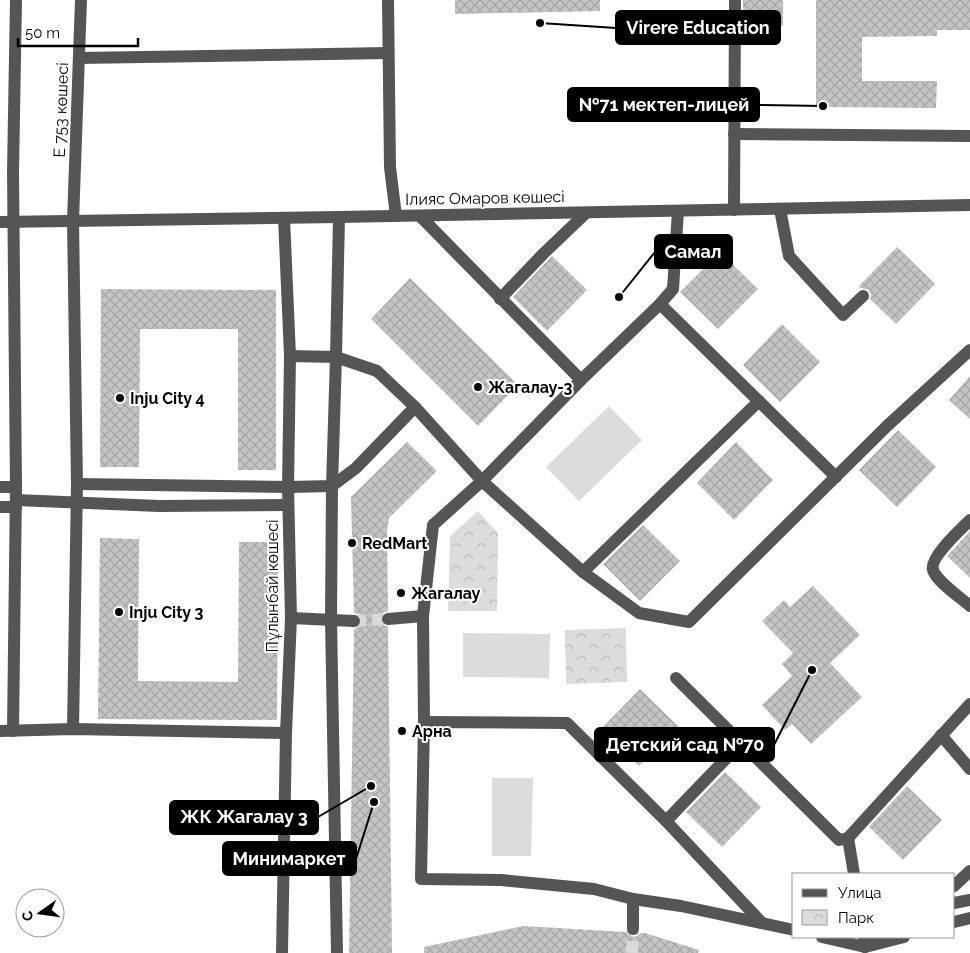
<svg xmlns="http://www.w3.org/2000/svg" width="970" height="953" viewBox="0 0 970 953" font-family="Raleway,sans-serif">
	<defs>
		<pattern id="park-crowns" width="20" height="18" patternUnits="userSpaceOnUse" patternTransform="scale(1.25)"><rect width="20" height="18" fill="#dcdcdc"/><path d="M2 6a3 3 0 1 1 6 0M12 15a3 3 0 1 1 6 0" fill="none" stroke="#bbb"/></pattern>
		<pattern id="building-cross-hatch" width="8" height="8" patternUnits="userSpaceOnUse" patternTransform="scale(1.25)"><rect width="8" height="8" fill="#c4c4c4"/><path d="M0 0l8 8M0 8l8-8" fill="none" stroke="#a7a7a7"/></pattern>
	</defs>
	<rect width="100%" height="100%" fill="#fff"/>
	<g fill="url(#park-crowns)">
		<polygon points="478,511 498,533 497,611 448,611 450,536"/>
		<polygon points="626,628 627,682 566,684 565,630"/>
	</g>
	<g fill="#dcdcdc">
		<polygon points="609,406 642,440 579,501 546,467"/>
		<polygon points="463,633 550,634 549,678 463,677"/>
		<polygon points="492,778 533,778 531,856 492,856"/>
	</g>
	<g fill="url(#building-cross-hatch)">
		<polygon points="455,0 600,0 600,11 455,14"/>
		<rect x="743" y="0" width="40" height="26"/>
		<polygon points="816,0 970,0 970,30 937,30 937,36 862,37 862,81 937,81 936,108 816,107"/>
		<polygon points="897,247 935,284 896,324 870,299 871,295 869,290 858,287"/>
		<polygon points="720,252 758,289 718,329 680,292"/>
		<polygon points="552,256 587,290 547,331 513,297"/>
		<polygon points="410,278 518,385 478,426 371,319"/>
		<polygon points="101,289 276,290 276,470 238,470 238,329 140,329 139,467 100,467"/>
		<polygon points="782,324 820,362 780,402 743,365"/>
		<polygon points="970,376 970,419 949,400"/>
		<polygon points="898,430 936,467 897,507 859,470"/>
		<polygon points="407,442 437,471 389,518 387,531 388,611 383,613 380,619 382,624 388,627 392,953 349,953 354,629 361,626 362,621 359,614 354,613 351,497"/>
		<polygon points="736,442 773,480 734,520 697,483"/>
		<polygon points="643,525 680,561 640,601 603,564"/>
		<polygon points="970,531 970,578 947,556"/>
		<polygon points="100,538 139,539 138,681 238,682 239,542 278,542 277,720 98,719"/>
		<polygon points="813,586 860,635 830,663 862,697 811,744 792,724 785,730 762,705 792,676 782,664 793,653 762,621 784,600 790,607"/>
		<polygon points="640,689 678,726 639,766 601,729"/>
		<polygon points="725,772 761,807 722,847 686,812"/>
		<polygon points="907,786 942,820 903,860 869,827"/>
		<polygon points="523,926 626,932 633,937 637,936 640,933 645,933 699,950 698,953 424,953 424,947"/>
	</g>
	<g fill="none" stroke-linecap="round" stroke-linejoin="round">
		<g stroke="#d9d9d9" stroke-width="12" stroke-dasharray="12 6" stroke-linecap="butt">
			<polyline points="354,621 388,619"/>
			<polyline points="632,953 633,929"/>
		</g>
		<g stroke="#555" stroke-width="12">
			<polyline points="388,0 390,167 396,216"/>
			<polyline points="79,58 388,53"/>
			<polyline points="734,134 970,136"/>
			<polyline points="780,209 789,256 843,315 863,296"/>
			<polyline points="734,210 735,0"/>
			<polyline points="678,211 673,289 660,304 581,380 482,481 433,525 423,616 424,722 421,879 501,880 594,889 633,899 681,906 794,930"/>
			<polyline points="420,216 581,380"/>
			<polyline points="339,217 336,357 377,371 415,407 482,481 583,572 759,401"/>
			<polyline points="0,222 339,217 970,205"/>
			<polyline points="500,299 544,253 586,213"/>
			<polyline points="660,304 836,477"/>
			<polyline points="290,356 336,357 332,486 331,619 337,953"/>
			<polyline points="77,484 288,487 332,486 356,468 415,407"/>
			<polyline points="0,487 16,487"/>
			<polyline points="16,500 159,506 288,505"/>
			<polyline points="0,507 16,507"/>
			<path d="M970 520C961 529 929 558 933 570 937 582 960 597 970 606"/>
			<polyline points="583,572 639,613 689,622 887,426 970,350"/>
			<polyline points="291,618 354,621"/>
			<polyline points="388,619 423,616"/>
			<polyline points="676,678 839,840 848,838 970,704"/>
			<polyline points="424,722 567,723 666,821 762,923"/>
			<polyline points="73,729 77,484 73,221 81,0"/>
			<polyline points="0,731 73,729 286,733"/>
			<polyline points="13,731 16,487 13,172 16,0"/>
			<polyline points="941,735 970,769"/>
			<polyline points="666,821 741,743"/>
			<polyline points="848,838 854,874"/>
			<polyline points="954,886 970,871"/>
			<polyline points="633,899 633,929"/>
			<polyline points="954,903 970,900"/>
			<polyline points="954,922 970,918"/>
			<polyline points="822,937 865,947 864,937"/>
			<polyline points="884,937 865,947 904,937"/>
			<polyline points="282,953 286,733 291,618 288,487 290,356 284,218"/>
		</g>
	</g>
	<g fill="#000" stroke="#fff" stroke-width="2">
		<circle cx="478" cy="387" r="5"/>
		<circle cx="120" cy="398" r="5"/>
		<circle cx="352" cy="543" r="5"/>
		<circle cx="401" cy="593" r="5"/>
		<circle cx="119" cy="612" r="5"/>
		<circle cx="402" cy="731" r="5"/>
	</g>
	<g text-anchor="middle" dominant-baseline="central" stroke-width="4" stroke-linejoin="round" paint-order="stroke">
		<g font-size="16" fill="#000" stroke="#fff">
			<text transform="translate(61 110) rotate(-88)">Е 753 көшесі</text>
			<text transform="translate(485 198) rotate(-1)">Ілияс Омаров көшесі</text>
			<text transform="translate(272 586) rotate(-90)">Пұлынбай көшесі</text>
		</g>
		<g font-size="16" font-weight="bold" fill="#000" stroke="#fff" text-anchor="start">
			<text x="488" y="387">Жагалау-3</text>
			<text x="130" y="398">Inju City 4</text>
			<text x="362" y="543">RedMart</text>
			<text x="411" y="593">Жагалау</text>
			<text x="129" y="612">Inju City 3</text>
			<text x="412" y="731">Арна</text>
		</g>
	</g>
	<path fill="none" stroke="#000" stroke-width="2" d="M540 23L616 28M823 106L759 105M619 297L655 252M812 670L774 745M371 786L318 817M374 802L356 859"/>
	<g fill="#000" stroke="#fff" stroke-width="2">
		<circle cx="540" cy="23" r="5"/>
		<circle cx="823" cy="106" r="5"/>
		<circle cx="619" cy="297" r="5"/>
		<circle cx="812" cy="670" r="5"/>
		<circle cx="371" cy="786" r="5"/>
		<circle cx="374" cy="802" r="5"/>
	</g>
	<g fill="#000" stroke="#000" stroke-width="2">
		<rect x="616" y="11" width="164" height="33" rx="5"/>
		<rect x="568" y="88" width="191" height="33" rx="5"/>
		<rect x="655" y="235" width="77" height="33" rx="5"/>
		<rect x="595" y="728" width="179" height="33" rx="5"/>
		<rect x="170" y="801" width="148" height="33" rx="5"/>
		<rect x="223" y="842" width="133" height="33" rx="5"/>
	</g>
	<g font-size="18" text-anchor="middle" font-weight="bold" fill="#fff">
		<text x="698" y="34">Virere Education</text>
		<text x="664" y="111">№71 мектеп-лицей</text>
		<text x="693" y="258">Самал</text>
		<text x="685" y="751">Детский сад №70</text>
		<text x="244" y="823">ЖК Жагалау 3</text>
		<text x="289" y="865">Минимаркет</text>
	</g>
	<rect x="792" y="873" width="162" height="65" fill="#ffffff" stroke="#999999"/>
	<rect x="802" y="889" width="25" height="8" fill="#555555" stroke="#999999"/>
	<text x="838" y="898" font-size="15" fill="#000000">Улица</text>
	<rect x="802" y="910" width="25" height="15" fill="url(#park-crowns)" stroke="#999999"/>
	<text x="838" y="923" font-size="15" fill="#000000">Парк</text>
	<g transform="translate(40 913) rotate(256)"><circle r="24" fill="#ffffff" stroke="#999999"/>
	<path d="M0-4L9 19L0 12L-9 19Z" fill="#000000"/>
	<text y="-8" font-size="14" font-weight="bold" text-anchor="middle" fill="#000000">С</text>
	</g>
	<path d="M18 38v8h120v-8" fill="none" stroke="#000000" stroke-width="2.5"/>
	<text x="25" y="38" font-size="15" fill="#000000" stroke="#ffffff" stroke-width="4" paint-order="stroke">50 m</text>
</svg>
